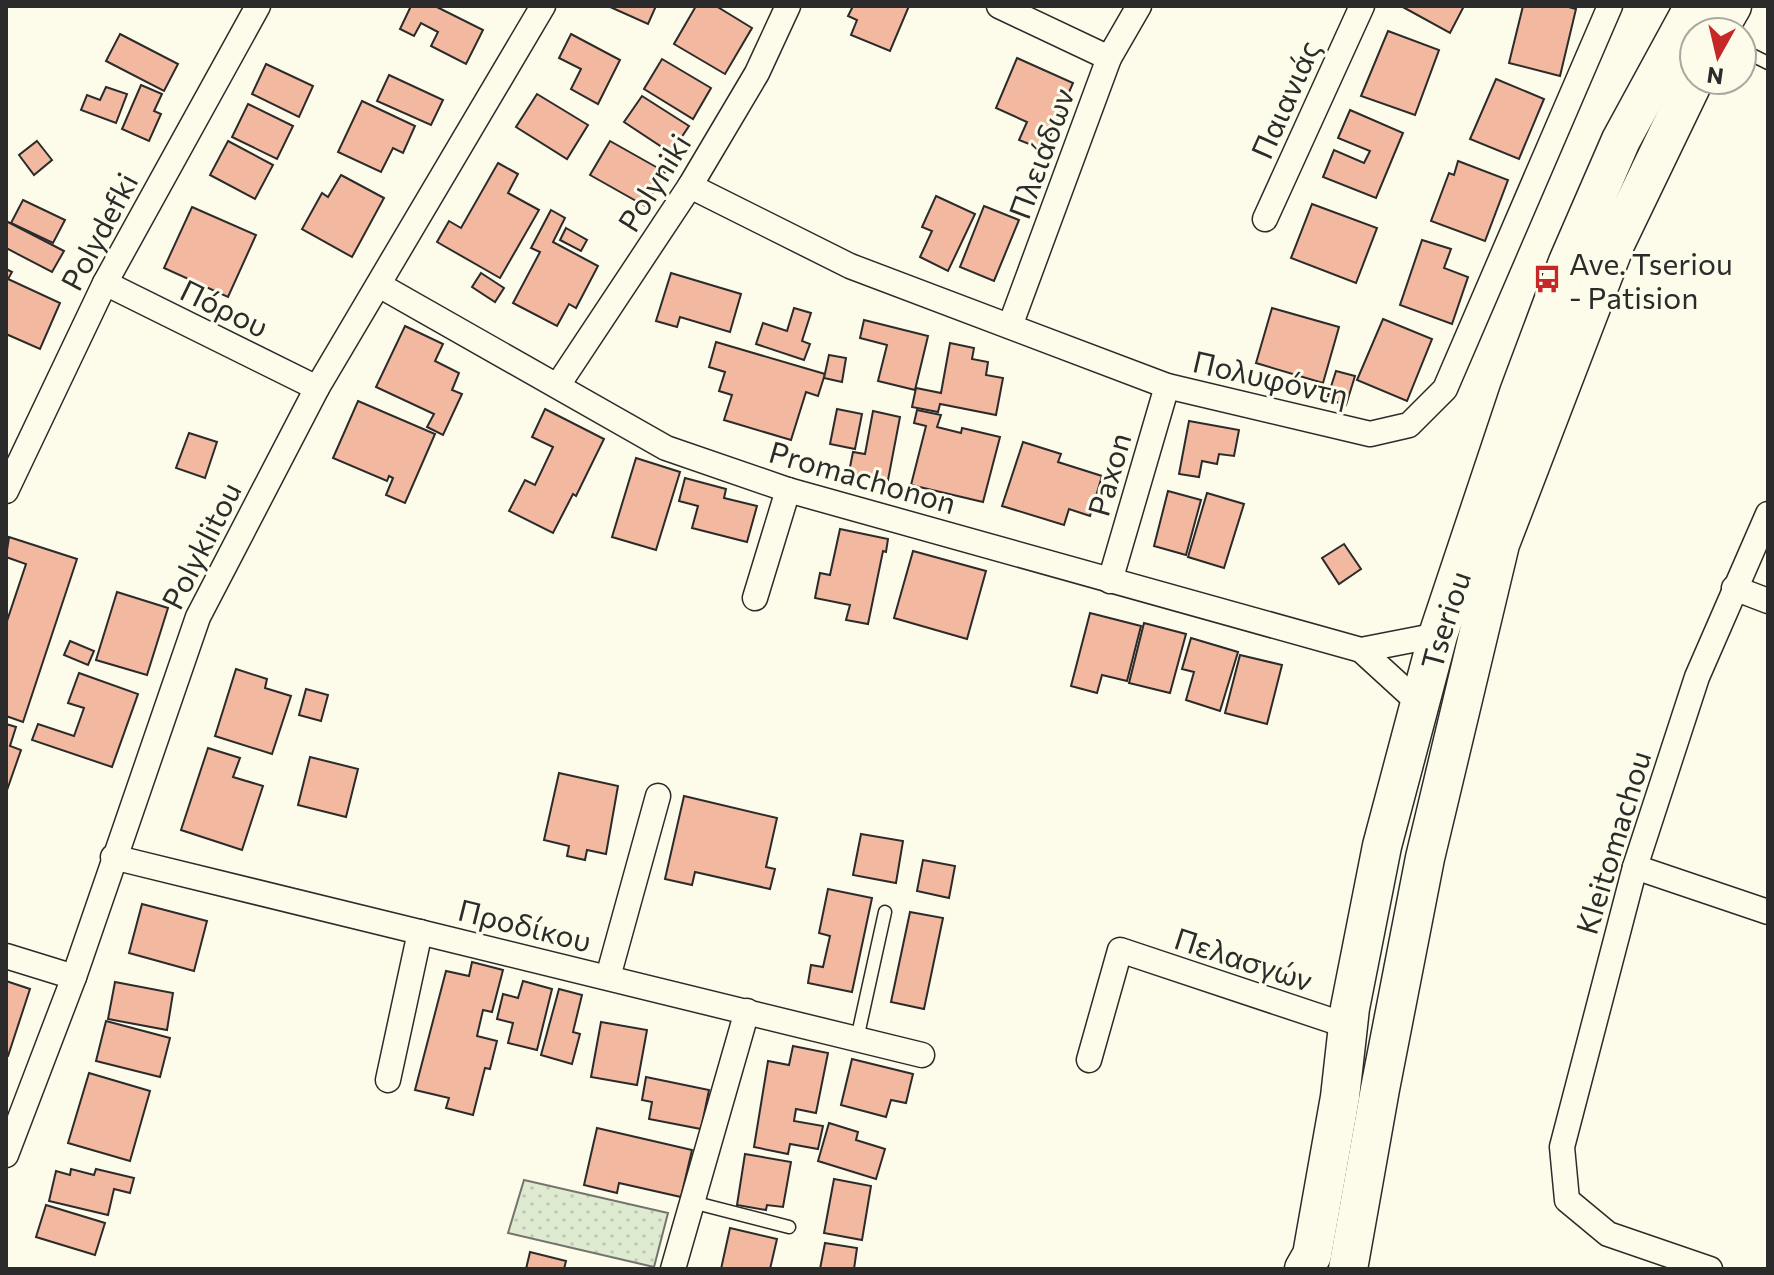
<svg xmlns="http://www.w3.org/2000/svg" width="1774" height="1275" viewBox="0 0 1774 1275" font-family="Commissioner,sans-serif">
	<defs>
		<pattern id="grass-dots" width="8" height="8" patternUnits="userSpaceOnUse" patternTransform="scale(2)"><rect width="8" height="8" fill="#deebd1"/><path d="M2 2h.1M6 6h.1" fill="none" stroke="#bfcab4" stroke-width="1.8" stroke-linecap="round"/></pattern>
	</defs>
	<rect width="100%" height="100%" fill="#fdfbea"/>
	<polygon fill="url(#grass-dots)" stroke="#74746e" stroke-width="2" points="524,1180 668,1213 654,1267 508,1233"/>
	<g fill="#f2b8a0" stroke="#2b2b2b" stroke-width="2">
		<polygon points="411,6 435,6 483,30 466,64 431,46 438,32 421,23 414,36 400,29"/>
		<polygon points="608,6 656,6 648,24"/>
		<polygon points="696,6 716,6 752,28 725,74 674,44"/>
		<polygon points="853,6 909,6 890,51 851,35 857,20 848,16"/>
		<polygon points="1401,6 1464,6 1450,33"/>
		<polygon points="1523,6 1565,6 1576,9 1560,76 1509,63"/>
		<polygon points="1388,31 1439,50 1415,115 1361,96"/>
		<polygon points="120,34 178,64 164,91 106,61"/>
		<polygon points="571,34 620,60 598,104 571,89 581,69 559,58"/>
		<polygon points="1017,58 1073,83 1044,150 1019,140 1027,122 996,108"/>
		<polygon points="662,59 711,88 693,119 644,89"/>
		<polygon points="266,64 313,86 299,117 252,94"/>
		<polygon points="389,75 443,100 431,125 377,101"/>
		<polygon points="1496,79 1544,99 1519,159 1470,139"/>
		<polygon points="141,85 162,94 154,111 161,114 149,141 122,129"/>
		<polygon points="106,87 127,94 116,123 81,110 87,95 100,100"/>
		<polygon points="537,94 588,125 567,159 516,127"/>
		<polygon points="642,96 689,126 671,153 624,122"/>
		<polygon points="362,101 415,126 403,153 393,148 381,172 338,152"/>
		<polygon points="248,104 293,126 277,159 232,137"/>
		<polygon points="1350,110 1403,133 1376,198 1323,177 1334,150 1364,163 1370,151 1338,138"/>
		<polygon points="37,141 52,160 34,175 19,155"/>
		<polygon points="228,141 273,165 255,199 210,175"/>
		<polygon points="610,141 665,172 645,206 590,175"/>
		<polygon points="1458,161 1508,180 1485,241 1431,221 1449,173 1454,175"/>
		<polygon points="498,163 518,174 508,193 539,210 500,278 437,242 449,221 461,228"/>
		<polygon points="341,175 384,198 352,257 302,229 322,193 328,197"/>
		<polygon points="936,196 975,214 948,271 920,257 932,231 922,227"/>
		<polygon points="23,200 65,220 53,243 11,223"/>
		<polygon points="1312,204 1377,228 1356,283 1291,258"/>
		<polygon points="984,206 1019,220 994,281 960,267"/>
		<polygon points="192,207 256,235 228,297 164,268"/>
		<polygon points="551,210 565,218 553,242 598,266 576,308 569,304 557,326 513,303 540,252 531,248"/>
		<polygon points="6,221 64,251 52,272 6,248"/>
		<polygon points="566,228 587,240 581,251 560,240"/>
		<polygon points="1422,240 1451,249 1444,268 1468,277 1452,324 1400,305"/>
		<polygon points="6,269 12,272 8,279 60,303 40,349 6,334"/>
		<polygon points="481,273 504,288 495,302 472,287"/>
		<polygon points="671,273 741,294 730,332 680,317 677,327 656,321"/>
		<polygon points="794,308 811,313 802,341 810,344 804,360 756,344 763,323 787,331"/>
		<polygon points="1272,308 1339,327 1323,383 1256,363"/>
		<polygon points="1383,319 1432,339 1407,401 1357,380"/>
		<polygon points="864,320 928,336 915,390 878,381 887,345 860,338"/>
		<polygon points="405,326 443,344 435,361 459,373 452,390 462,394 443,435 427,427 434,414 376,387"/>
		<polygon points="716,342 825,374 818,396 806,392 791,440 724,420 732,395 719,391 725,372 709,367"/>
		<polygon points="950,343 974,348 972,359 988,362 986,375 1003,378 996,415 940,404 938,412 912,407 916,388 941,393"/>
		<polygon points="829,355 846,358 842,382 824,378"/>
		<polygon points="1336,371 1355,376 1346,405 1327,399"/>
		<polygon points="358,401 435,434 405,503 386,495 393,478 389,476 387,481 333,458"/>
		<polygon points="545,409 604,439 576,496 573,494 553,533 509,511 525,480 535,485 553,447 532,437"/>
		<polygon points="837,409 862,414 855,449 830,444"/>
		<polygon points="917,410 941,415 937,427 961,433 962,428 1000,437 983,502 911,485 926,426 914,423"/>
		<polygon points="873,411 900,417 888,480 849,472 853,452 865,454"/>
		<polygon points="1189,421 1239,430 1234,456 1219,454 1217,464 1202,461 1199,477 1179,474"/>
		<polygon points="189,433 217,442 205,478 176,468"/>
		<polygon points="1023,442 1061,454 1058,462 1102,476 1090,516 1069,509 1064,525 1002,506"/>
		<polygon points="636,458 680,472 656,550 612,537"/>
		<polygon points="685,478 726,489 724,498 757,506 747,542 692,528 698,506 679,501"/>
		<polygon points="1168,491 1201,500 1186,555 1154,546"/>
		<polygon points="1207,493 1244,504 1224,568 1188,557"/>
		<polygon points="840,529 888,539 886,552 883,551 868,624 846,620 850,605 815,598 820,573 830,575"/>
		<polygon points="9,537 77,559 23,722 6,716 6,624 26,564 6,557"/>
		<polygon points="1344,544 1361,569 1339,584 1322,558"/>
		<polygon points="913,551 986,571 967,639 894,618"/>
		<polygon points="117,592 168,608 147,675 96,660"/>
		<polygon points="1090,613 1141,626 1127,681 1102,675 1097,693 1071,686"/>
		<polygon points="1144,623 1186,634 1170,693 1129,683"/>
		<polygon points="1191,638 1238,652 1220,711 1186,700 1194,672 1182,669"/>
		<polygon points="70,641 94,651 88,665 64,655"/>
		<polygon points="1240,655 1282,665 1267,724 1225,713"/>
		<polygon points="236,669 267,679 265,688 291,696 272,754 215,736"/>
		<polygon points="79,673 138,694 112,767 32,740 38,724 74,736 84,708 68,703"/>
		<polygon points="306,689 328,695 321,721 299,715"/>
		<polygon points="6,724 16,727 10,746 21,750 6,793"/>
		<polygon points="208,748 240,758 233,777 263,786 242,850 181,830"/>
		<polygon points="310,757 358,769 346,817 298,805"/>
		<polygon points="559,773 618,786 606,854 587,850 585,860 567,856 569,846 544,840"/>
		<polygon points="684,796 777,818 766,867 775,869 770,889 695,872 692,885 665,879"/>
		<polygon points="861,834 903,841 896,883 853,875"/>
		<polygon points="923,860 955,866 949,898 917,891"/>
		<polygon points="828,889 872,898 852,992 808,983 811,965 823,967 830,936 819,933"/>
		<polygon points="142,904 207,921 194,971 129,953"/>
		<polygon points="910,912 943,918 924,1009 891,1002"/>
		<polygon points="472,962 503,970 492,1012 483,1010 477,1036 497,1041 490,1069 485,1068 473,1115 446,1108 449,1098 415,1090 446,971 469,976"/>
		<polygon points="6,981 30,989 8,1056 6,1056"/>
		<polygon points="523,981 552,989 537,1050 508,1043 513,1023 497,1019 503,994 518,998"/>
		<polygon points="115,982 173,993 167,1030 108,1019"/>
		<polygon points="559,989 582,995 573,1032 580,1034 572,1064 541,1055"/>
		<polygon points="106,1021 170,1038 160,1077 96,1061"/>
		<polygon points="601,1022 647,1030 637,1085 591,1077"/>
		<polygon points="793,1046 828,1053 816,1113 796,1109 794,1121 823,1126 818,1149 790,1144 788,1154 754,1147 768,1061 789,1065"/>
		<polygon points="852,1059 913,1074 906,1103 891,1100 886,1117 841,1105"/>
		<polygon points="89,1073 150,1091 130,1161 68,1143"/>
		<polygon points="646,1077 709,1090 701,1129 649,1119 652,1102 642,1100"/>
		<polygon points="829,1123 858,1132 856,1140 885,1149 876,1179 818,1161"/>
		<polygon points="597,1128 692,1150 681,1197 619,1183 617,1193 584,1185"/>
		<polygon points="745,1154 791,1162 783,1207 767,1205 766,1210 737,1205"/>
		<polygon points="71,1169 94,1175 96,1169 134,1178 130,1193 114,1189 108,1215 49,1201 56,1171 70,1175"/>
		<polygon points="834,1179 871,1186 862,1240 824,1233"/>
		<polygon points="46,1205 105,1223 95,1255 36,1237"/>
		<polygon points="730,1228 777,1239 770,1269 721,1269"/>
		<polygon points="825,1243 857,1248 854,1269 820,1269"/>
		<polygon points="530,1252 566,1261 564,1269 526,1269"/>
	</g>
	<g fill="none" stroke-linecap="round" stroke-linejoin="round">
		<defs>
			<g id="lane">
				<polyline points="1742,50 1768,63"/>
				<polyline points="857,1039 885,912"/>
				<polyline points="692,1202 789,1227"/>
			</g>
			<g id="street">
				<polyline points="999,6 1109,58"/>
				<polyline points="690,186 850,266 1167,386 1370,434 1409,425 1445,389 1610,6"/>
				<polyline points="1265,219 1362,6"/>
				<polyline points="105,283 317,388"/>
				<polyline points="379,285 666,448 788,490 1361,650 1438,635"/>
				<polyline points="1010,326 1109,58 1139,6"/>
				<polyline points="558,385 690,186 757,73 788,6"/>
				<polyline points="6,491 105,283 258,6"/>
				<polyline points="1110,581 1167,386"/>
				<polyline points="1734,588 1768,601"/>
				<polyline points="755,598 788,490"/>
				<polyline points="1361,650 1420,704"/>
				<polyline points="113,857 922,1055"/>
				<polyline points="1635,867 1768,912"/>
				<polyline points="6,956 74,977"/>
				<polyline points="608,977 658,796"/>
				<polyline points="1089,1060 1120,950 1348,1026"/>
				<polyline points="388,1080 420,932"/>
				<polyline points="6,1155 74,977 198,617 317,388 543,6"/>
				<polyline points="673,1269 747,1011"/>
				<polyline points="1710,1269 1608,1234 1567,1200 1562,1147 1635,867 1697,677 1768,514"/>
			</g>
			<g id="primary">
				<polyline points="1717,32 1732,6"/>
				<path id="s1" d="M1304 1269 1312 1255 1340 1097 1350 1008 1382 846 1438 635 1519 393 1568 262 1621 140 1694 6"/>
				<polyline points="1348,1269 1380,1089 1425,858 1500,544 1616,242 1694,80"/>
			</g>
		</defs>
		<use href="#lane" stroke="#2b2b2b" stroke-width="15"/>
		<use href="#street" stroke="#2b2b2b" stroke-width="27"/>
		<use href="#primary" stroke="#2b2b2b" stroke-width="41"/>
		<use href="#lane" stroke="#fdfbea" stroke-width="12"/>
		<use href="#street" stroke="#fdfbea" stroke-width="24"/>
		<use href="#primary" stroke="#fdfbea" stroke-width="38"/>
	</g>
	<defs>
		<symbol id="bus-bare" viewBox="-9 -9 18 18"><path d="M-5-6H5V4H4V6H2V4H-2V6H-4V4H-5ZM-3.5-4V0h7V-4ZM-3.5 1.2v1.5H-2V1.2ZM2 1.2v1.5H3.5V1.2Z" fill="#c62828" stroke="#fdfbea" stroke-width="2.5" paint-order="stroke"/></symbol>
	</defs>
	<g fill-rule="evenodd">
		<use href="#bus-bare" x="1527" y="259" width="40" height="40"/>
	</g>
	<g text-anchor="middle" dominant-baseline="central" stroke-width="6" stroke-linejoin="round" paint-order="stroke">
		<g font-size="30" fill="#2b2b2b" stroke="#fdfbea">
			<text transform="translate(1284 99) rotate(-66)">Παιανιάς</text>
			<text transform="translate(1040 153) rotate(-70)">Πλειάδων</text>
			<text transform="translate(653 182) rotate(-58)">Polyniki</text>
			<text transform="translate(98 231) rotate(-62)">Polydefki</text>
			<text transform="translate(225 307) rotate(26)">Πόρου</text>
			<text transform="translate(1271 377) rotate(13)">Πολυφόντη</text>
			<text transform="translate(1108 474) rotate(-74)">Paxon</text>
			<text transform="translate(863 476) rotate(16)">Promachonon</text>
			<text transform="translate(200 545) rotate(-63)">Polyklitou</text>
			<text stroke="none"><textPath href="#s1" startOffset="666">Tseriou</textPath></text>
			<text transform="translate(1612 842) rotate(-73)">Kleitomachou</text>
			<text transform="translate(525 924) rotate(14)">Προδίκου</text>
			<text transform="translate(1244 958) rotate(18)">Πελασγών</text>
		</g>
		<g font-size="30" fill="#2b2b2b" stroke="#fdfbea" text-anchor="start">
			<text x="1569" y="262">Ave. Tseriou<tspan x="1569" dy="34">- Patision</tspan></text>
		</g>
	</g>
	<rect width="1774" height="1275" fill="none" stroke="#2b2b2b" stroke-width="16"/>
	<g transform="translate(1718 56) rotate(188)"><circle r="38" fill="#fdfbea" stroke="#a9a89e" stroke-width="2"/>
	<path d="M0-6L14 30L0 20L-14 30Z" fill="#c62828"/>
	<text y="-12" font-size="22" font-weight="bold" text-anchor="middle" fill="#2b2b2b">N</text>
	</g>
</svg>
